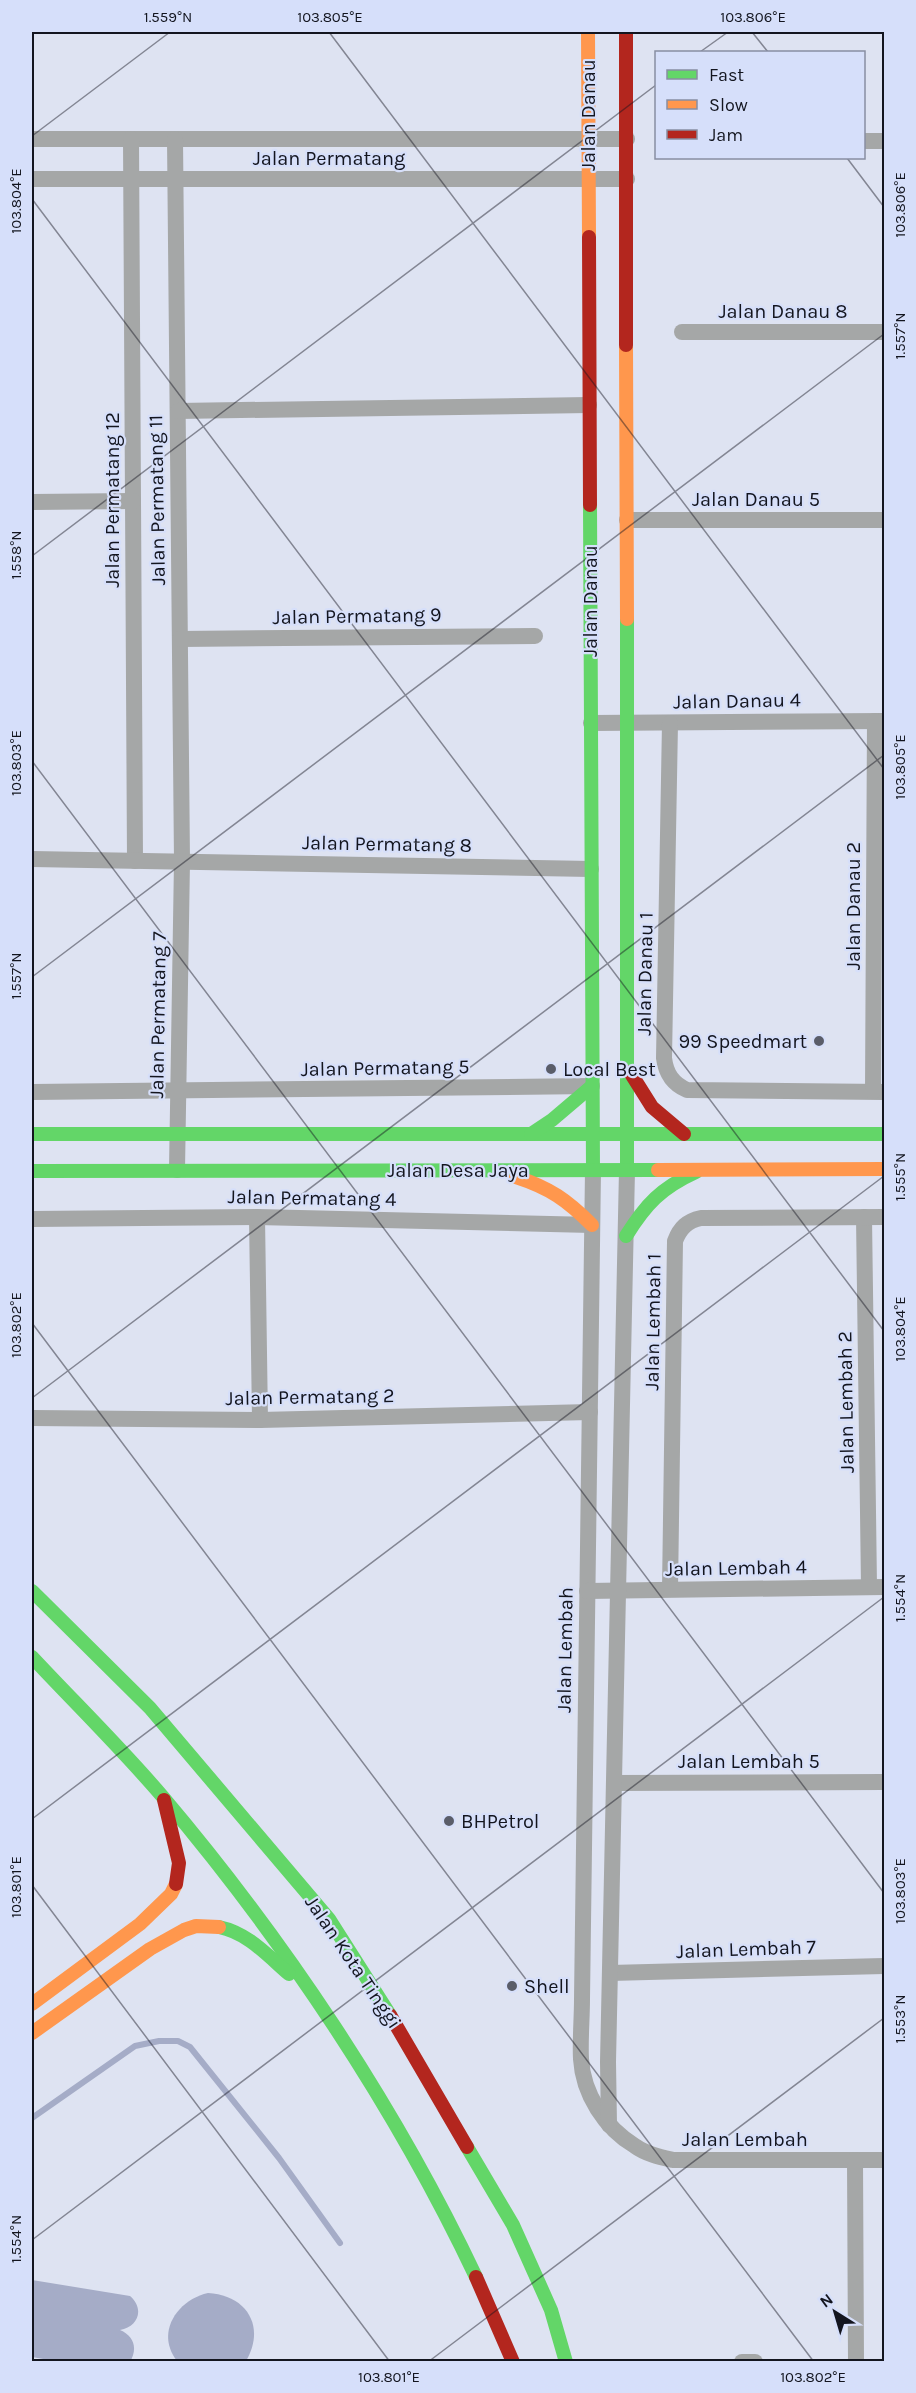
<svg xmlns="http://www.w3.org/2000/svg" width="916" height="2393" viewBox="0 0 916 2393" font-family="Karla,sans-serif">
	<rect width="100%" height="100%" fill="#dee3f2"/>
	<g fill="#a5acc7">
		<path d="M32 2280 130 2296C145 2309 138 2327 120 2330 134 2336 138 2348 130 2362H60L32 2357Z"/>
		<path d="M208 2293C247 2295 266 2327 246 2361H177C155 2333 177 2300 208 2293Z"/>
	</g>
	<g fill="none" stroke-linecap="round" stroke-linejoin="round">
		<polyline stroke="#a5acc7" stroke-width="6" points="32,2118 135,2046 159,2041 178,2041 190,2047 279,2158 340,2243"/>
		<g stroke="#a5a7a7" stroke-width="16">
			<polyline points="32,139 627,139"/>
			<polyline points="131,139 135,861"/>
			<polyline points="175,139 182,861 177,1170"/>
			<polyline points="864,141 884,141"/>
			<polyline points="32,179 627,179"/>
			<polyline points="682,332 884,332"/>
			<polyline points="178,411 589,405"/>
			<polyline points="32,502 133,501"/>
			<polyline points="627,520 884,520"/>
			<polyline points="180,639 535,636"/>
			<polyline points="591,723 884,721"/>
			<path d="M670 723 664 1058C666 1074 673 1084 687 1090L884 1092"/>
			<polyline points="32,859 591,869"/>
			<polyline points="873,1091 875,721"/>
			<polyline points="32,1092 592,1086"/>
			<path d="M593 1170 582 1999C582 2019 580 2039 581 2059 583 2094 605 2128 635 2146 646 2154 660 2157 673 2160H884"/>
			<polyline points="257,1217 260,1420"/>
			<polyline points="864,1217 869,1586"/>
			<polyline points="32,1219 257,1217 592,1225"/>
			<polyline points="32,1418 260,1420 590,1412"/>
			<path d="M670 1589 675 1241C680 1228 687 1221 701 1218L884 1217"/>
			<polyline points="587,1591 884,1587"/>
			<polyline points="614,1783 884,1782"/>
			<polyline points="610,1973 884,1966"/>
			<polyline points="609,2125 608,2062 627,1170"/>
			<polyline points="855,2160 856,2362"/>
			<polyline points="742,2362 755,2362"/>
		</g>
		<g stroke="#63d668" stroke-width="14">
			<polyline points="590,505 593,1170"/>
			<polyline points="627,619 627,1170"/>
			<polyline points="32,1134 884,1134"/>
			<polyline points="531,1134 552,1120 592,1086"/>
			<polyline points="32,1171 658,1170"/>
			<path d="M626 1236C646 1204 661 1188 696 1172"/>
			<polyline points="32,1591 150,1708 329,1919 390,2015"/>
			<path d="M32 1657C75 1703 121 1748 162 1796 284 1940 395 2106 476 2277"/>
			<path d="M219 1927C248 1933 267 1955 289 1974"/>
			<polyline points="467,2147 513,2225 551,2310 566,2362"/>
		</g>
		<g stroke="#ff974d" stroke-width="14">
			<polyline points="588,32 589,237"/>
			<polyline points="626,345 627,619"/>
			<polyline points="658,1170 884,1169"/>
			<path d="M516 1177C550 1188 567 1200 592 1225"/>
			<polyline points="32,2004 140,1924 171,1894 176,1884"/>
			<polyline points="32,2033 150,1949 184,1930 196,1926 219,1927"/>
		</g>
		<g stroke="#b3261e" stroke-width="14">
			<polyline points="626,32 626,345"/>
			<polyline points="589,237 590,505"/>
			<polyline points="630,1072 652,1107 684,1134"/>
			<polyline points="164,1800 179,1863 176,1884"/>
			<polyline points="390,2015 467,2147"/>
			<polyline points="476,2277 513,2362"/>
		</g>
	</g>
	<path fill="none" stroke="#13151f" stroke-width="1.5" stroke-opacity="0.45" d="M329 32 884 769M752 32 768 52M700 52 728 32M32 136 170 32M847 158 884 207M32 199 884 1331M32 556 656 85M32 761 884 1893M32 977 884 334M32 1323 814 2362M32 1398 884 755M32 1819 884 1176M32 1885 390 2362M32 2240 884 1597M428 2362 884 2018"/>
	<g fill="#5a5d69" stroke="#d6dffa" stroke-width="2">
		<circle cx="819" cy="1041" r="6"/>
		<circle cx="551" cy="1069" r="6"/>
		<circle cx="449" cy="1821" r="6"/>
		<circle cx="512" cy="1986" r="6"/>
	</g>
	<g text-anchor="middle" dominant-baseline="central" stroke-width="4.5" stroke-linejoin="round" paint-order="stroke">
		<g font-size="20" fill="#13151f" stroke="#d6dffa">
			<text transform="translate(588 115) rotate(-90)">Jalan Danau</text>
			<text x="329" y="158">Jalan Permatang</text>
			<text x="783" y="311">Jalan Danau 8</text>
			<text x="756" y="499">Jalan Danau 5</text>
			<text transform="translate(112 500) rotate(-90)">Jalan Permatang 12</text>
			<text transform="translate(157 500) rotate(-91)">Jalan Permatang 11</text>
			<text transform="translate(590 601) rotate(-90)">Jalan Danau</text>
			<text transform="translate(357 616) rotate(-1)">Jalan Permatang 9</text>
			<text transform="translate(737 701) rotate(-1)">Jalan Danau 4</text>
			<text transform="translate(387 844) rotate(1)">Jalan Permatang 8</text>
			<text transform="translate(853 906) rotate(-90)">Jalan Danau 2</text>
			<text transform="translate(645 974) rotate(-89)">Jalan Danau 1</text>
			<text transform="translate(158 1015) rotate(-89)">Jalan Permatang 7</text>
			<text transform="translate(385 1068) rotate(-1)">Jalan Permatang 5</text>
			<text x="458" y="1170">Jalan Desa Jaya</text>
			<text transform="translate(312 1198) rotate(1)">Jalan Permatang 4</text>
			<text transform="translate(653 1322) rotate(-89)">Jalan Lembah 1</text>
			<text transform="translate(310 1397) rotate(-1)">Jalan Permatang 2</text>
			<text transform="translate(846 1402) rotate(-91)">Jalan Lembah 2</text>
			<text transform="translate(736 1568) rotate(-1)">Jalan Lembah 4</text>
			<text transform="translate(565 1650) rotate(-89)">Jalan Lembah</text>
			<text x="749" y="1761">Jalan Lembah 5</text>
			<text transform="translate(746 1949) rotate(-2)">Jalan Lembah 7</text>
			<text transform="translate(353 1962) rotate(56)">Jalan Kota Tinggi</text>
			<text x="745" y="2139">Jalan Lembah</text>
		</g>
		<g font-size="20" fill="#13151f" stroke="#d6dffa" text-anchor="start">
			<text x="807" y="1041" text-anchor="end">99 Speedmart</text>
			<text x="563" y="1069">Local Best</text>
			<text x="461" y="1821">BHPetrol</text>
			<text x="524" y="1986">Shell</text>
		</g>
	</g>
	<rect width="916" height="2393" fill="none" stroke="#d6dffa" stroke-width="66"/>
	<rect x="655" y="51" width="210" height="108" fill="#d6dffa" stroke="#888ea2" stroke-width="1.5"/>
	<rect x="667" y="70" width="30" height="9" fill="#63d668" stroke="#888ea2" stroke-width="1.5"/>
	<text x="709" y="81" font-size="18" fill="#13151f">Fast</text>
	<rect x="667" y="100" width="30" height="9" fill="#ff974d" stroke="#888ea2" stroke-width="1.5"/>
	<text x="709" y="111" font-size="18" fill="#13151f">Slow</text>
	<rect x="667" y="130" width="30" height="9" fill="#b3261e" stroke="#888ea2" stroke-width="1.5"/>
	<text x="709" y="141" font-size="18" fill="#13151f">Jam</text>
	<g transform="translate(835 2312) rotate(323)" stroke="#d6dffa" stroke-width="4.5" paint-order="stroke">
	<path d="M0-4.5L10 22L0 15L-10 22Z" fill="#13151f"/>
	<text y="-9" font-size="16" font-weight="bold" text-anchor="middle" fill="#13151f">N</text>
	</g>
	<rect x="33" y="33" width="850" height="2327" fill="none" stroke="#13151f" stroke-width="2"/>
	<g font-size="15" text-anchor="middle" fill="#13151f">
		<text x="168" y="22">1.559°N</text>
		<text x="330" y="22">103.805°E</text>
		<text x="753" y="22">103.806°E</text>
		<text transform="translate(16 201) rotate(-90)" y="5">103.804°E</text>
		<text transform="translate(900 205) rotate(-90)" y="5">103.806°E</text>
		<text transform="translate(900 336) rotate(-90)" y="5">1.557°N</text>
		<text transform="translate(16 555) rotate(-90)" y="5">1.558°N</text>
		<text transform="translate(16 763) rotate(-90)" y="5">103.803°E</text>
		<text transform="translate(900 767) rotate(-90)" y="5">103.805°E</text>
		<text transform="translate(16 976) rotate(-90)" y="5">1.557°N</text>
		<text transform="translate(900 1177) rotate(-90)" y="5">1.555°N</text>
		<text transform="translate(16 1325) rotate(-90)" y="5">103.802°E</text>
		<text transform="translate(900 1329) rotate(-90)" y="5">103.804°E</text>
		<text transform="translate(900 1598) rotate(-90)" y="5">1.554°N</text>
		<text transform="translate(16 1887) rotate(-90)" y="5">103.801°E</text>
		<text transform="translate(900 1891) rotate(-90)" y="5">103.803°E</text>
		<text transform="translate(900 2019) rotate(-90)" y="5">1.553°N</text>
		<text transform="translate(16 2239) rotate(-90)" y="5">1.554°N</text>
		<text x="389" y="2382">103.801°E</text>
		<text x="813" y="2382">103.802°E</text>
	</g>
</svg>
